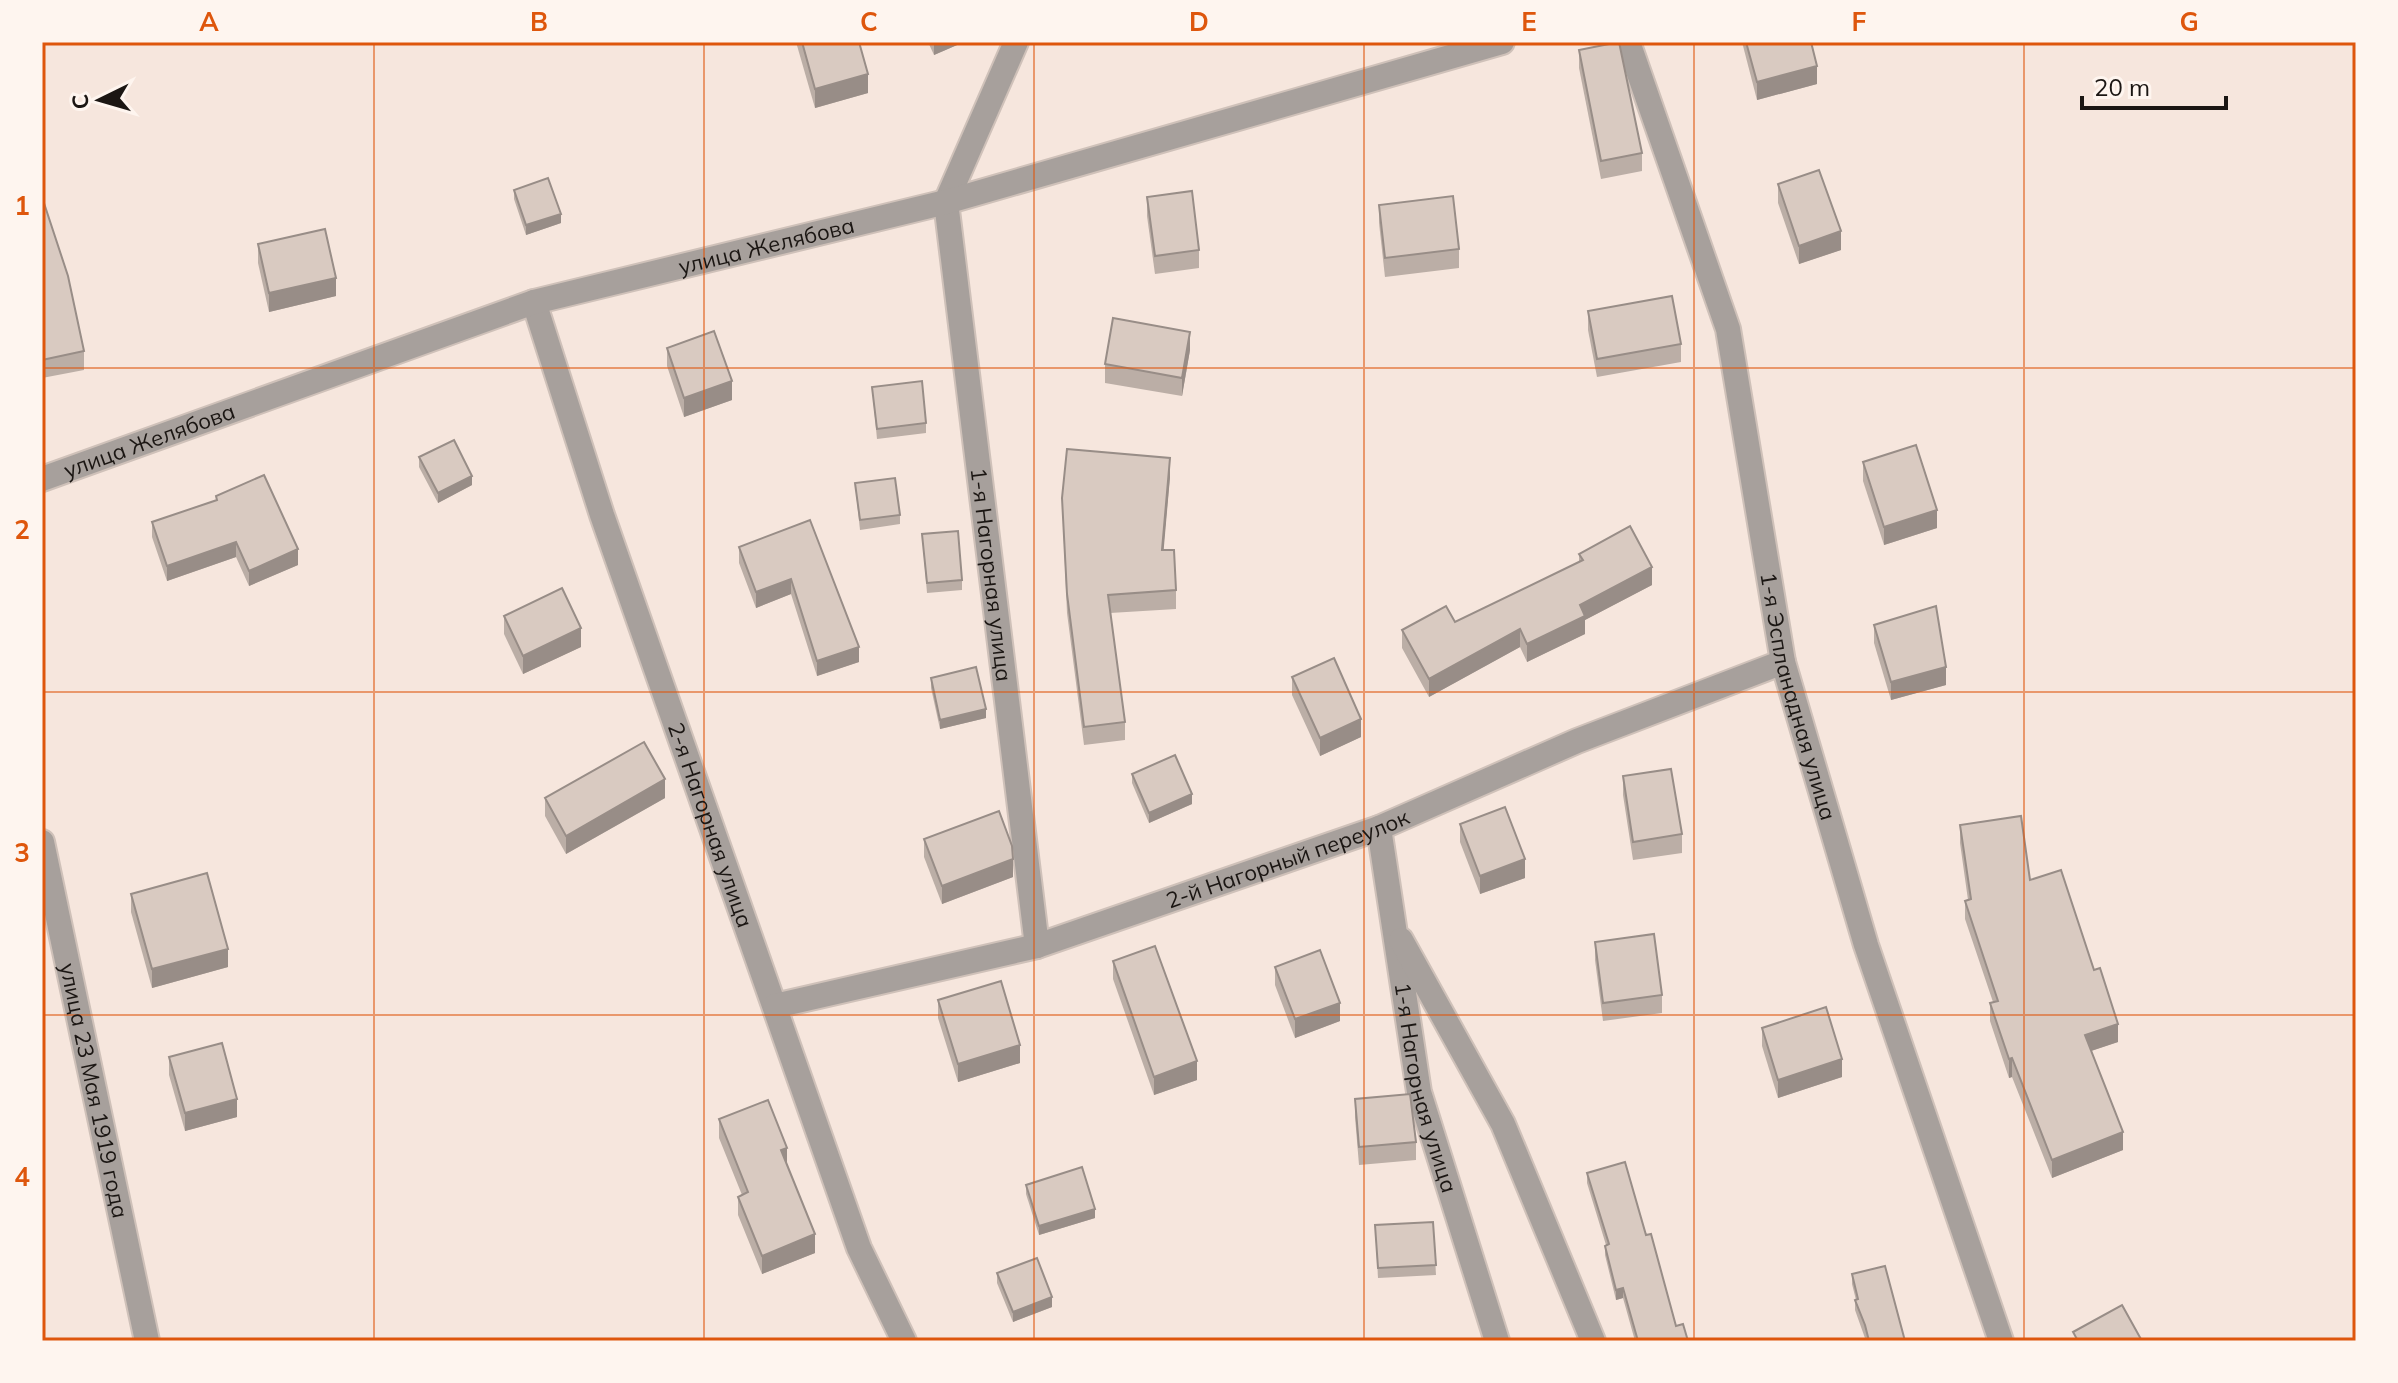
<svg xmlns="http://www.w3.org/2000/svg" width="2398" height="1383" viewBox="0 0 2398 1383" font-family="Mulish,sans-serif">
	<rect width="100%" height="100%" fill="#f6e6dd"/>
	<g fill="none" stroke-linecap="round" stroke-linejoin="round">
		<defs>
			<g id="street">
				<path id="s1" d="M1016 42 946 202 1037 946"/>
				<path id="s2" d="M1628 42 1728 329 1783 662 1866 945 2001 1341"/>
				<path id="s3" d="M534 302 602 515 859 1248 904 1341"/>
				<path id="s4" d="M42 479 534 302 946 202 1502 42"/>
				<path id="s5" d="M1379 828 1419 1092 1497 1341"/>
				<path id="s6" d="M42 842 147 1341"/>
				<polyline points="1401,940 1503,1124 1593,1341"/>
				<path id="s7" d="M775 1006 1037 946 1379 828 1577 741 1783 662"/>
			</g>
		</defs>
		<use href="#street" stroke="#cfc1b9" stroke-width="28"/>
		<use href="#street" stroke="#a7a09c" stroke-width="24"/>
	</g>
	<g fill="#bbaea6">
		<polygon points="796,42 859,42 868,93 815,108"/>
		<polygon points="928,42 964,42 934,55"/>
		<polygon points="1742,42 1811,42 1817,84 1757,100"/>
		<polygon points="1579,50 1642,153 1642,171 1601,179 1579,68"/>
		<polygon points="1778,184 1841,250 1799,264 1778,203"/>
		<polygon points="514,190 561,223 526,235 514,199"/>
		<polygon points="42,197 84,351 84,370 42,378"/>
		<polygon points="1147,197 1199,250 1199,268 1155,274 1147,216"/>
		<polygon points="1379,205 1459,249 1459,268 1385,277 1379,223"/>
		<polygon points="258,244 336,296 269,312 258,263"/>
		<polygon points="1588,311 1681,344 1681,362 1597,377 1588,330"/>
		<polygon points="667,348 732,400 684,417 667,366"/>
		<polygon points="1190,350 1182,396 1105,383 1105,364"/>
		<polygon points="872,387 926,423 926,433 877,439"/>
		<polygon points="419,457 472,485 438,503 419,467"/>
		<polygon points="1863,462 1937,528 1884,545 1863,481"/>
		<polygon points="1170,477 1163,550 1176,590 1176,609 1110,613 1125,722 1125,740 1084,745 1067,613 1062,498"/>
		<polygon points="855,483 900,515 900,524 860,530"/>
		<polygon points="216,496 298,565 249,586 236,557 167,581 152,537 152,522 216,500"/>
		<polygon points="810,520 859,662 817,676 791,594 756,608 739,563 739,547"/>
		<polygon points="922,534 962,580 962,590 927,593"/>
		<polygon points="1579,554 1652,585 1585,620 1585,634 1527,662 1520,647 1429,697 1402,648 1402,630 1455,622 1579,562"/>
		<polygon points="504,616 581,647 523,674 504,634"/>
		<polygon points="1874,625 1946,685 1891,700 1874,643"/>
		<polygon points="1292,677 1361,737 1320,756 1292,695"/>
		<polygon points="931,678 986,718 940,729 931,688"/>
		<polygon points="1132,774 1192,804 1149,823 1132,783"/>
		<polygon points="1623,776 1682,834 1682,853 1633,860 1623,795"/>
		<polygon points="545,798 665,798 566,854 545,816"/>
		<polygon points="1460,824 1525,878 1480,894 1460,842"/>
		<polygon points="1960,825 2030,880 2118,1042 2091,1051 2123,1150 2052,1178 2012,1077 2009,1078 1990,1021 1990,1003 1993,1002 1965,919 1965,901 1968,900 1960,843"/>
		<polygon points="924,839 1013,877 942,904 924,857"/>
		<polygon points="131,894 228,967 152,988 131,912"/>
		<polygon points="1595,942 1662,995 1662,1013 1603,1021 1595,960"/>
		<polygon points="1113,961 1197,1080 1154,1095 1113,979"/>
		<polygon points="1275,967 1340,1021 1295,1038 1275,985"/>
		<polygon points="938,1000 1020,1063 958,1082 938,1018"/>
		<polygon points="1762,1028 1842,1077 1778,1098 1762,1046"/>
		<polygon points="169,1057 237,1117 185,1131 169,1075"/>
		<polygon points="1355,1099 1416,1142 1416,1160 1359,1165 1355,1117"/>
		<polygon points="719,1119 787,1165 815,1253 762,1274 738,1215 738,1197 742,1195 719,1138"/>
		<polygon points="1587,1173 1646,1235 1676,1326 1688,1341 1635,1341 1623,1298 1616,1300 1605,1255 1605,1246 1606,1245 1587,1183"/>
		<polygon points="1026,1185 1095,1218 1039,1235 1026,1194"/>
		<polygon points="1433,1222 1436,1275 1378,1278 1375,1225"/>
		<polygon points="997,1273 1052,1307 1013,1322 997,1283"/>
		<polygon points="1852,1274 1905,1341 1866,1341 1855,1310 1855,1300 1856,1300 1852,1284"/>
	</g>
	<g fill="#988d87">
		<polygon points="934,42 964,42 934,55"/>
		<polygon points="1817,66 1817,84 1757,100 1757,82"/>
		<polygon points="868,74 868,93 815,108 815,89"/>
		<polygon points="561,214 561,223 526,235 526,225"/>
		<polygon points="1841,231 1841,250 1799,264 1799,246"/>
		<polygon points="336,278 336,296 269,312 269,293"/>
		<polygon points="1190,332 1190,350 1182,396 1182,378"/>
		<polygon points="732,381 732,400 684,417 684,398"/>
		<polygon points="1170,458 1170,477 1162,569 1162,550"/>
		<polygon points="472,476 472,485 438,503 438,493"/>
		<polygon points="1937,510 1937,528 1884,545 1884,527"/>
		<polygon points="236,542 236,557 167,581 167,566"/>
		<polygon points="298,549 298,565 249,586 249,571"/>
		<polygon points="1652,567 1652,585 1585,620 1585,634 1527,662 1527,644 1580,605"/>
		<polygon points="791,579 791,594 756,608 756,592"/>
		<polygon points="581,628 581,647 523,674 523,656"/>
		<polygon points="1520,629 1520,647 1429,697 1429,679"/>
		<polygon points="859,647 859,662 817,676 817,661"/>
		<polygon points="1946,667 1946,685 1891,700 1891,682"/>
		<polygon points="986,709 986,718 940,729 940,720"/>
		<polygon points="1361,719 1361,737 1320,756 1320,738"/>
		<polygon points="665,779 665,798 566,854 566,836"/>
		<polygon points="1192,794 1192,804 1149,823 1149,813"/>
		<polygon points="1013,859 1013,877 942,904 942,886"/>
		<polygon points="1525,859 1525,878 1480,894 1480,876"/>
		<polygon points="228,949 228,967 152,988 152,969"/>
		<polygon points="1340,1003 1340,1021 1295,1038 1295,1019"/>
		<polygon points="2118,1024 2118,1042 2085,1053 2085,1035"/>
		<polygon points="1020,1045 1020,1063 958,1082 958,1064"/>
		<polygon points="2012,1058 2012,1077 2009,1078 2009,1059"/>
		<polygon points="1842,1059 1842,1077 1778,1098 1778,1080"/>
		<polygon points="1197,1061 1197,1080 1154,1095 1154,1077"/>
		<polygon points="237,1099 237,1117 185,1131 185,1113"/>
		<polygon points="2123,1132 2123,1150 2052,1178 2052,1160"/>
		<polygon points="787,1148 787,1166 781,1150"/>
		<polygon points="1095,1209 1095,1218 1039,1235 1039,1226"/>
		<polygon points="815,1234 815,1253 762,1274 762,1256"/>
		<polygon points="1623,1288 1623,1298 1616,1300 1616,1290"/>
		<polygon points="1052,1297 1052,1307 1013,1322 1013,1312"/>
	</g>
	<g fill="#d9cac1" stroke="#988d87" stroke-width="2">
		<polygon points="802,42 859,42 868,74 815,89"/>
		<polygon points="1619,42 1642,153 1601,161 1579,50"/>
		<polygon points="1746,42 1811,42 1817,66 1757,82"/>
		<polygon points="1819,170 1841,231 1799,246 1778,184"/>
		<polygon points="548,178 561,214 526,225 514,190"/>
		<polygon points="1192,191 1199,250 1155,256 1147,197"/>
		<polygon points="1453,196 1459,249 1385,258 1379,205"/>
		<polygon points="42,197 68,276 84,351 42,360"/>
		<polygon points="325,229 336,278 269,293 258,244"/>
		<polygon points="1672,296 1681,344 1597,359 1588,311"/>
		<polygon points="1113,318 1190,332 1182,378 1105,364"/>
		<polygon points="714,331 732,381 684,398 667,348"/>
		<polygon points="922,381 926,423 877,429 872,387"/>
		<polygon points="454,440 472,476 438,493 419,457"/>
		<polygon points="1916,445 1937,510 1884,527 1863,462"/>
		<polygon points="1067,449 1170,458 1162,550 1174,550 1176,590 1108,595 1125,722 1084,727 1067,594 1062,498"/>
		<polygon points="264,475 298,549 249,571 236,542 167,566 152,522 217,500 216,496"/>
		<polygon points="895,478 900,515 860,520 855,483"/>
		<polygon points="810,520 859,647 817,661 791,579 756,592 739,547"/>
		<polygon points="1630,526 1652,567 1580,605 1585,616 1527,644 1520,629 1429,679 1402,630 1446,606 1455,622 1583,560 1579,554"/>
		<polygon points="958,531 962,580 927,583 922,534"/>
		<polygon points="562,588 581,628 523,656 504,616"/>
		<polygon points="1936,606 1946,667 1891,682 1874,625"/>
		<polygon points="1334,658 1361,719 1320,738 1292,677"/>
		<polygon points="976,667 986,709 940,720 931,678"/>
		<polygon points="644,742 665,779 566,836 545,798"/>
		<polygon points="1175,755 1192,794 1149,813 1132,774"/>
		<polygon points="1671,769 1682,834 1633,842 1623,776"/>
		<polygon points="1505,807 1525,859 1480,876 1460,824"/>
		<polygon points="999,811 1012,846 1013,859 942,886 924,839"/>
		<polygon points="2021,816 2030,880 2061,870 2094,970 2100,968 2118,1024 2085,1035 2123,1132 2052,1160 2012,1058 2009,1059 1990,1003 1998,1001 1965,901 1971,899 1960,825"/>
		<polygon points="207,873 228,949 152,969 131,894"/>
		<polygon points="1654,934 1662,995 1603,1003 1595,942"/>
		<polygon points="1155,946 1197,1061 1154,1077 1113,961"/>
		<polygon points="1320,950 1340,1003 1295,1019 1275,967"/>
		<polygon points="1001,981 1020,1045 958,1064 938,1000"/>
		<polygon points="1826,1007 1842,1059 1778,1080 1762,1028"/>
		<polygon points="222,1043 237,1099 185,1113 169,1057"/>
		<polygon points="1410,1094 1416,1142 1359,1147 1355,1099"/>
		<polygon points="768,1100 787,1148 781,1150 815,1234 762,1256 738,1197 748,1192 719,1119"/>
		<polygon points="1625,1162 1646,1235 1651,1234 1676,1326 1683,1324 1688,1341 1638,1341 1623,1288 1616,1290 1605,1246 1609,1244 1587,1173"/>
		<polygon points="1082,1167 1095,1209 1039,1226 1026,1185"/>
		<polygon points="1433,1222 1436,1265 1378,1268 1375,1225"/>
		<polygon points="1037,1258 1052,1297 1013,1312 997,1273"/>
		<polygon points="1885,1266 1905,1341 1869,1341 1865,1325 1855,1300 1858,1299 1852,1274"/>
		<polygon points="2122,1305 2142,1341 2078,1341 2073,1332"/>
	</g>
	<path fill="none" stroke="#de560c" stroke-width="2" stroke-opacity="0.55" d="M374 42V1341M704 42V1341M1034 42V1341M1364 42V1341M1694 42V1341M2024 42V1341M42 368H2356M42 692H2356M42 1015H2356"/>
	<g text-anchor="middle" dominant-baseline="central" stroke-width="6" stroke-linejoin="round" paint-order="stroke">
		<g font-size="22" fill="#1b1613" stroke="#fef5ef">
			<text stroke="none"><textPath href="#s4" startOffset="762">улица Желябова</textPath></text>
			<text stroke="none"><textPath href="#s4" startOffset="114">улица Желябова</textPath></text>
			<text stroke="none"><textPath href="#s1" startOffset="550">1-я Нагорная улица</textPath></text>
			<text stroke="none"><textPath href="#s2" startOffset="678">1-я Эспланадная улица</textPath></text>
			<text stroke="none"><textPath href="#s3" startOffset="552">2-я Нагорная улица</textPath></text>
			<text stroke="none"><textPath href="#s7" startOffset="534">2-й Нагорный переулок</textPath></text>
			<text stroke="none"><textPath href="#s5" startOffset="264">1-я Нагорная улица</textPath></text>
			<text stroke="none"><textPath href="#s6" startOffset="254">улица 23 Мая 1919 года</textPath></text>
		</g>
	</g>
	<rect width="2398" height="1383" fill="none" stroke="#fef5ef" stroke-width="88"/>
	<g transform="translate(100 100) rotate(265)" stroke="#fef5ef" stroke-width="6" paint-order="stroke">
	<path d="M0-6L14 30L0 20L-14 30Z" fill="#1b1613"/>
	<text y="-12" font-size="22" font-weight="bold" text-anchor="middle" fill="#1b1613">С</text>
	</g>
	<path d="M2082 96v12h144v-12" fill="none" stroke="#1b1613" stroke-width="4"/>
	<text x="2094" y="96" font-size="24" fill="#1b1613" stroke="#fef5ef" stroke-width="6" paint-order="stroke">20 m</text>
	<rect x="44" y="44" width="2310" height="1295" fill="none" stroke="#de560c" stroke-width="3"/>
	<g font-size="26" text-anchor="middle" font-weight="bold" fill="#de560c">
		<text x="209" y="31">A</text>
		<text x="539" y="31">B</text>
		<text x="869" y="31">C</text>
		<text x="1199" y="31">D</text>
		<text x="1529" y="31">E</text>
		<text x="1859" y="31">F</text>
		<text x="2189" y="31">G</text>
		<text x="22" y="215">1</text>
		<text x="22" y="539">2</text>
		<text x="22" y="862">3</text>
		<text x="22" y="1186">4</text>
	</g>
</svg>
